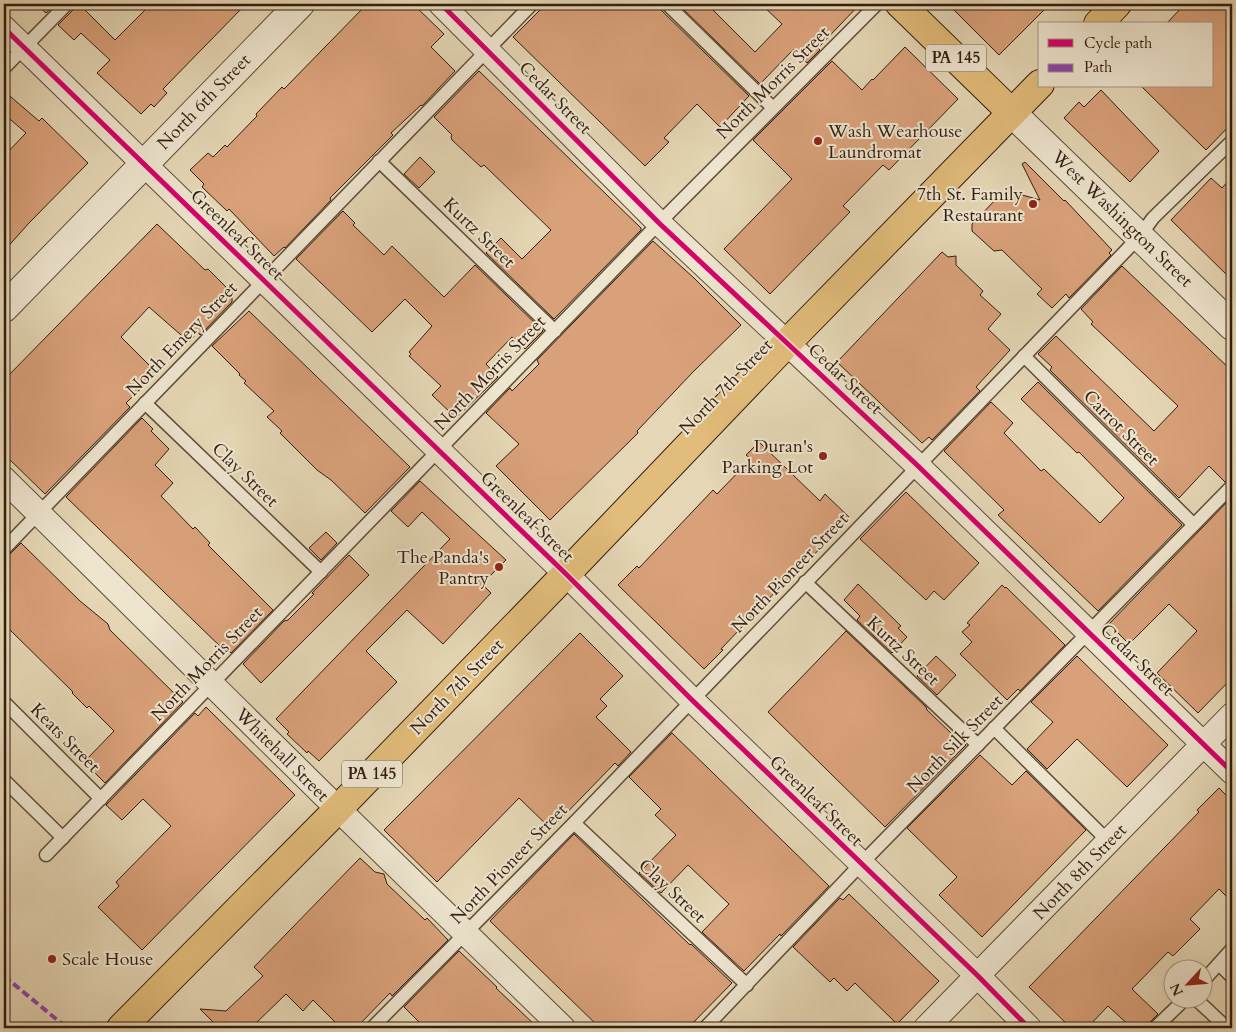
<svg xmlns="http://www.w3.org/2000/svg" width="1236" height="1032" viewBox="0 0 1236 1032" font-family="Cardo,serif">
	<rect width="100%" height="100%" fill="#e5d7b5"/>
	<filter id="stains"><feTurbulence type="fractalNoise" baseFrequency=".004" numOctaves="4"/><feColorMatrix values="0 0 0 0 .2 0 0 0 0 .09 0 0 0 0 .02 0 0 0 .5 -.17"/></filter>
	<radialGradient id="worn" r=".72"><stop offset=".6" stop-color="#630" stop-opacity="0"/><stop offset="1" stop-color="#630" stop-opacity=".3"/></radialGradient>
	<g fill="#d9a17a" stroke="#321d10">
		<polygon points="36,4 56,4 46,13"/>
		<polygon points="75,4 79,4 115,40 151,4 246,4 163,89 167,93 154,107 151,104 141,114 97,73 110,60 82,34 81,33 74,40 58,25 73,10"/>
		<polygon points="367,4 413,4 444,34 431,47 455,71 422,106 421,105 391,133 393,135 330,198 331,200 285,248 284,247 274,256 229,209 227,211 202,187 204,184 190,170 208,153 213,157 225,145 227,147 257,116 256,114 282,87 284,89"/>
		<polygon points="546,4 659,4 661,10 749,96 720,127 697,104 664,138 669,142 645,166 513,37"/>
		<polygon points="678,4 707,4 755,52 782,24 761,4 860,4 818,48 820,50 807,63 794,49 760,84"/>
		<polygon points="948,4 1050,4 999,55"/>
		<polygon points="1185,4 1232,4 1232,123 1206,150 1141,86 1212,86 1212,24 1166,24"/>
		<polygon points="905,47 958,99 889,170 883,165 843,206 850,212 770,294 724,249 792,179 753,140 832,61 862,90 872,79 873,80"/>
		<polygon points="479,71 641,228 641,230 554,319 486,253 501,238 522,259 551,230 484,165 481,167 452,140 451,137 452,135 434,117"/>
		<polygon points="1101,90 1159,151 1130,182 1064,118 1079,102 1084,107"/>
		<polygon points="4,91 39,121 42,118 88,163 29,223 4,251 4,156 26,133 4,114"/>
		<polygon points="420,157 435,172 419,188 404,174"/>
		<polygon points="1025,162 1064,201 1065,200 1112,250 1109,253 1111,255 1069,298 1066,294 1052,308 1037,294 1042,289 1002,250 994,251 972,231 972,224 999,196 1001,198 1008,191 1040,200 1022,164"/>
		<polygon points="1232,177 1232,280 1171,220 1211,178 1222,188"/>
		<polygon points="343,211 355,223 353,225 384,255 392,246 444,297 475,265 543,331 525,349 512,337 486,364 498,377 456,418 432,395 441,386 409,356 411,354 409,352 432,326 405,299 372,332 296,259"/>
		<polygon points="157,224 205,270 208,269 232,293 232,302 200,335 198,332 189,342 149,307 121,337 157,373 126,403 130,407 45,494 4,454 4,380"/>
		<polygon points="653,241 694,278 741,325 693,372 637,431 638,433 550,520 496,466 519,444 486,413 510,388 512,391 539,364 537,360"/>
		<polygon points="942,252 948,257 956,256 956,265 983,291 980,295 1001,314 988,329 1010,350 976,387 980,391 932,440 929,437 922,443 837,362"/>
		<polygon points="1122,266 1232,371 1232,478 1225,482 1209,466 1179,498 1050,370 1052,367 1038,354 1056,336 1154,431 1178,406 1091,324 1093,322 1081,309"/>
		<polygon points="249,311 410,467 365,513 331,480 317,470 280,433 282,431 267,417 274,411 244,383 246,381 239,375 240,374 212,346"/>
		<polygon points="1038,382 1182,525 1098,611 998,515 1004,510 944,451 991,402 1013,423 1004,433 1041,471 1044,469 1100,523 1124,498 1079,452 1077,453 1021,399"/>
		<polygon points="142,418 153,429 151,431 169,449 155,465 173,483 161,496 193,529 195,527 210,543 208,545 273,610 231,653 229,651 227,653 66,497"/>
		<polygon points="759,442 820,501 825,494 849,517 783,588 781,586 721,649 723,650 704,669 618,585 637,566 639,568 713,490 717,494 751,459 746,455"/>
		<polygon points="420,481 506,560 482,584 491,593 443,644 407,610 366,651 397,682 319,761 308,751 307,753 287,734 289,732 276,719 450,539 422,512 408,527 391,511"/>
		<polygon points="906,492 979,563 944,600 934,591 926,600 860,539"/>
		<polygon points="1232,497 1232,678 1198,713 1157,673 1197,631 1169,604 1129,644 1109,624"/>
		<polygon points="326,532 337,543 321,560 309,548"/>
		<polygon points="21,543 80,601 108,624 110,630 183,702 105,783 84,762 114,731 89,706 87,708 72,693 73,692 4,624 4,557 9,555"/>
		<polygon points="349,555 369,575 261,683 243,664 284,621 288,620 314,594 312,593"/>
		<polygon points="858,584 901,626 898,628 907,637 892,653 857,620 860,616 844,600"/>
		<polygon points="1002,585 1005,588 1006,587 1065,645 1020,691 1018,689 1007,700 960,654 972,642 962,632 970,625 967,623"/>
		<polygon points="846,631 926,707 927,710 953,735 954,734 966,745 885,827 768,712"/>
		<polygon points="580,633 623,676 600,699 607,706 596,717 631,752 618,766 615,763 551,829 519,798 437,882 384,830"/>
		<polygon points="936,656 956,675 937,695 917,676"/>
		<polygon points="1077,656 1168,745 1127,787 1077,739 1047,769 1027,749 1053,722 1031,702"/>
		<polygon points="206,707 295,795 142,950 98,907 119,886 116,882 171,826 143,799 122,820 106,805 195,713 198,716"/>
		<polygon points="672,733 829,886 781,936 780,934 744,971 702,932 729,904 688,865 661,893 639,873 676,835 655,815 661,809 629,777"/>
		<polygon points="980,755 1012,785 1026,771 1086,830 982,937 939,895 957,877 907,828"/>
		<polygon points="1219,788 1232,801 1232,902 1219,889 1190,919 1200,929 1173,956 1168,952 1132,989 1158,1014 1149,1023 1147,1028 1132,1028 1108,1006 1087,1028 1071,1028 1029,987 1199,812 1197,810"/>
		<polygon points="574,834 690,945 691,944 732,983 688,1028 600,1028 490,921"/>
		<polygon points="360,858 375,872 384,874 387,884 425,920 427,918 448,940 392,996 390,993 356,1028 341,1028 313,1000 303,1011 286,994 251,1028 219,1028 200,1009 226,1011 263,976 254,967"/>
		<polygon points="849,894 939,981 897,1024 855,983 847,991 834,978 830,982 793,947 840,898 843,900"/>
		<polygon points="459,951 497,987 496,988 538,1028 425,1028 404,1007"/>
	</g>
	<g fill="none" stroke-linecap="round" stroke-linejoin="round">
		<defs>
			<g id="service">
				<polyline points="667,4 773,108"/>
				<polyline points="4,68 67,4"/>
				<polyline points="379,161 555,331"/>
				<polyline points="1024,356 1193,524"/>
				<polyline points="145,403 321,572"/>
				<polyline points="4,549 532,4"/>
				<polyline points="805,582 978,745"/>
				<polyline points="4,702 101,799"/>
				<polyline points="994,728 1109,842"/>
				<polyline points="4,780 63,838"/>
				<polyline points="574,823 747,985"/>
				<polyline points="46,855 659,223 877,4"/>
				<polyline points="1219,964 1232,977"/>
				<polyline points="1204,980 1232,949"/>
				<polyline points="1197,1000 1227,1028"/>
				<polyline points="372,1028 574,823 1140,236 1153,218 1232,141"/>
				<polyline points="705,1028 861,864 1232,486"/>
				<polyline points="1155,1028 1184,1000"/>
			</g>
			<g id="minor">
				<polyline points="441,4 659,223 917,465 1232,772"/>
				<polyline points="4,28 566,574 692,700 978,976 1029,1028"/>
				<polyline points="4,479 338,809 563,1028"/>
				<polyline points="926,1028 1232,715"/>
			</g>
			<g id="tertiary">
				<polyline points="1012,113 1232,326"/>
				<polyline points="4,308 300,4"/>
			</g>
			<g id="primary">
				<polyline points="900,4 1012,113"/>
				<polyline points="1098,24 1117,4"/>
				<polyline points="121,1028 338,809 566,574 787,343 1040,84"/>
			</g>
		</defs>
		<use href="#service" stroke="#5f4c39" stroke-width="15"/>
		<use href="#minor" stroke="#5f4c39" stroke-width="26"/>
		<use href="#tertiary" stroke="#5f4c39" stroke-width="30"/>
		<use href="#primary" stroke="#321d10" stroke-width="30"/>
		<use href="#service" stroke="#eee5cf" stroke-width="12"/>
		<use href="#minor" stroke="#eee5cf" stroke-width="24"/>
		<use href="#tertiary" stroke="#eee5cf" stroke-width="28"/>
		<use href="#primary" stroke="#e2bc7a" stroke-width="28"/>
		<polyline stroke="#8e44ad" stroke-width="4" stroke-dasharray="8 4" stroke-linecap="butt" points="4,976 67,1028"/>
		<defs>
			<g id="cycleway">
				<polyline points="441,4 659,223 917,465 1232,772"/>
				<polyline points="4,28 566,574 692,700 978,976 1029,1028"/>
			</g>
		</defs>
		<use href="#cycleway" stroke="#eee5cf" stroke-width="8"/>
		<use href="#cycleway" stroke="#d6006c" stroke-width="5"/>
	</g>
	<g fill="#8f2418" stroke="#eee5cf" stroke-width="2">
		<circle cx="818" cy="141" r="5"/>
		<circle cx="1033" cy="204" r="5"/>
		<circle cx="823" cy="456" r="5"/>
		<circle cx="499" cy="567" r="5"/>
		<circle cx="52" cy="959" r="5"/>
	</g>
	<g text-anchor="middle" dominant-baseline="central" stroke-width="4" stroke-linejoin="round" paint-order="stroke">
		<g fill="#eee5cf" stroke="#6a5949" stroke-width="1">
			<rect x="926" y="44.5" width="60" height="27" rx="4"/>
			<rect x="342" y="760.5" width="60" height="27" rx="4"/>
		</g>
		<g font-size="16" font-weight="bold" fill="#321d10">
			<text x="956" y="58">PA 145</text>
			<text x="372" y="774">PA 145</text>
		</g>
		<g font-size="18" fill="#321d10" stroke="#eee5cf">
			<text transform="translate(773 83) rotate(-45)">North Morris Street</text>
			<text transform="translate(555 98) rotate(45)">Cedar Street</text>
			<text transform="translate(204 102) rotate(-46)">North 6th Street</text>
			<text transform="translate(1122 219) rotate(44)">West Washington Street</text>
			<text transform="translate(479 233) rotate(44)">Kurtz Street</text>
			<text transform="translate(237 235) rotate(44)">Greenleaf Street</text>
			<text transform="translate(182 339) rotate(-46)">North Emery Street</text>
			<text transform="translate(490 373) rotate(-46)">North Morris Street</text>
			<text transform="translate(845 379) rotate(43)">Cedar Street</text>
			<text transform="translate(726 387) rotate(-46)">North 7th Street</text>
			<text transform="translate(1121 428) rotate(45)">Carrot Street</text>
			<text transform="translate(245 475) rotate(44)">Clay Street</text>
			<text transform="translate(527 517) rotate(44)">Greenleaf Street</text>
			<text transform="translate(790 573) rotate(-46)">North Pioneer Street</text>
			<text transform="translate(903 651) rotate(43)">Kurtz Street</text>
			<text transform="translate(1137 660) rotate(44)">Cedar Street</text>
			<text transform="translate(207 664) rotate(-46)">North Morris Street</text>
			<text transform="translate(457 687) rotate(-46)">North 7th Street</text>
			<text transform="translate(65 738) rotate(45)">Keats Street</text>
			<text transform="translate(955 744) rotate(-46)">North Silk Street</text>
			<text transform="translate(282 755) rotate(45)">Whitehall Street</text>
			<text transform="translate(816 801) rotate(44)">Greenleaf Street</text>
			<text transform="translate(509 864) rotate(-46)">North Pioneer Street</text>
			<text transform="translate(1080 872) rotate(-46)">North 8th Street</text>
			<text transform="translate(672 891) rotate(43)">Clay Street</text>
		</g>
		<g font-size="18" fill="#321d10" stroke="#eee5cf" text-anchor="end">
			<text x="828" y="131" text-anchor="start">Wash Wearhouse<tspan x="828" dy="21">Laundromat</tspan></text>
			<text x="1023" y="194">7th St. Family<tspan x="1023" dy="21">Restaurant</tspan></text>
			<text x="813" y="446">Duran's<tspan x="813" dy="21">Parking Lot</tspan></text>
			<text x="489" y="557">The Panda's<tspan x="489" dy="21">Pantry</tspan></text>
			<text x="62" y="959" text-anchor="start">Scale House</text>
		</g>
	</g>
	<rect width="1236" height="1032" fill="none" stroke="#e5d7b5" stroke-width="20"/>
	<rect x="5" y="5" width="1226" height="1022" fill="none" stroke="#321d10" stroke-width="2.5"/>
	<rect x="10" y="10" width="1216" height="1012" fill="none" stroke="#321d10"/>
	<rect x="1038" y="22" width="175" height="65" fill="#eee5cf" stroke="#a39583"/>
	<rect x="1048" y="39" width="25" height="8" fill="#d6006c" stroke="#a39583"/>
	<text x="1084" y="48" font-size="15" fill="#321d10">Cycle path</text>
	<rect x="1048" y="64" width="25" height="8" fill="#8e44ad" stroke="#a39583"/>
	<text x="1084" y="72" font-size="15" fill="#321d10">Path</text>
	<g transform="translate(1188 984) rotate(244)"><circle r="24" fill="#eee5cf" stroke="#a39583"/>
	<path d="M0-4L9 19L0 12L-9 19Z" fill="#8f2418"/>
	<text y="-8" font-size="14" font-weight="bold" text-anchor="middle" fill="#321d10">N</text>
	</g>
	<rect width="100%" height="100%" filter="url(#stains)"/>
	<rect width="100%" height="100%" fill="url(#worn)"/>
</svg>
